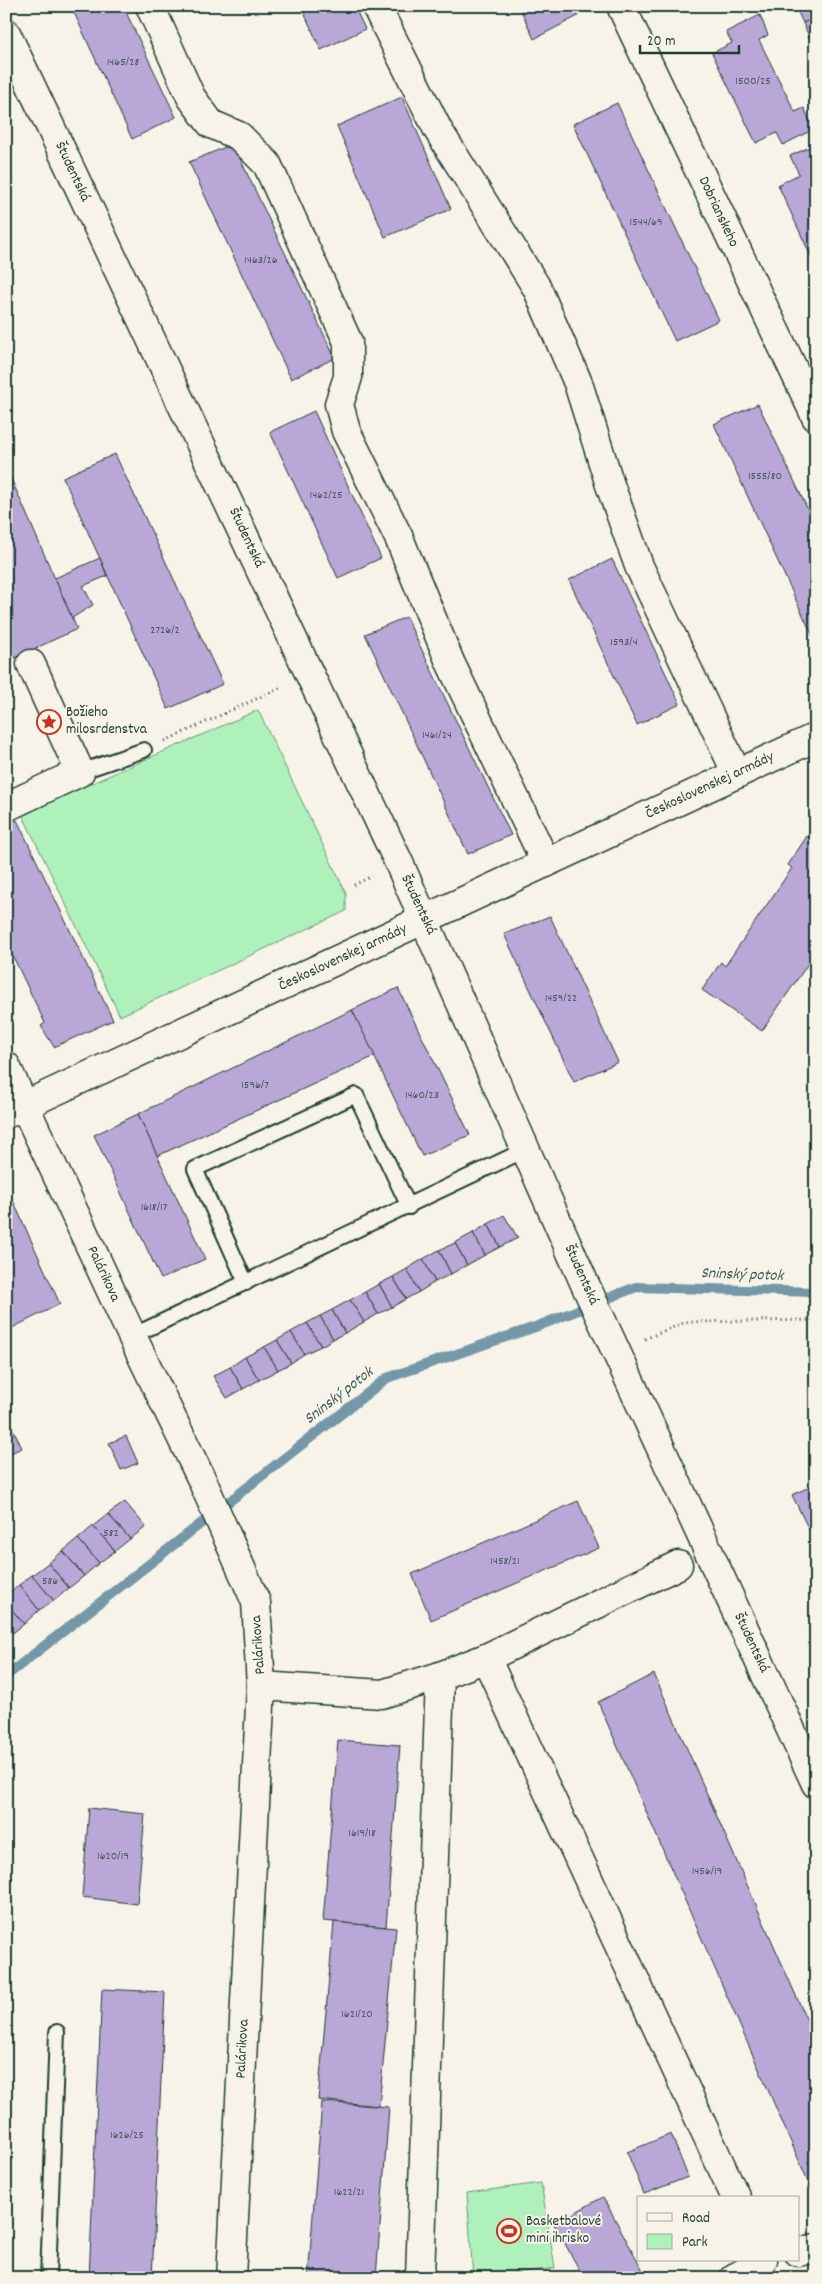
<svg xmlns="http://www.w3.org/2000/svg" width="822" height="2284" viewBox="0 0 822 2284" font-family="Dekko,sans-serif">
	<rect width="100%" height="100%" fill="#f7f3e8"/>
	<filter id="ink" filterUnits="userSpaceOnUse"><feTurbulence type="fractalNoise" baseFrequency=".02" numOctaves="2"/><feDisplacementMap in="SourceGraphic" scale="10" xChannelSelector="R" yChannelSelector="G"/><feConvolveMatrix kernelMatrix="1 2 1 2 8 2 1 2 1" color-interpolation-filters="sRGB"/></filter>
	<g filter="url(#ink)">
		<g fill="#aff1ba" stroke="#679777">
			<polygon points="258,710 346,893 346,911 120,1016 22,814"/>
			<polygon points="541,2183 555,2268 473,2278 467,2193"/>
		</g>
		<g fill="none" stroke-linecap="round" stroke-linejoin="round">
			<polyline stroke="#7498a8" stroke-width="10" points="6,1676 387,1378 538,1326 636,1287 816,1292"/>
		</g>
		<g fill="#b9a7d7" stroke="#1f3d34">
			<polygon points="71,6 123,6 176,117 132,139"/>
			<polygon points="301,6 354,6 365,29 321,50"/>
			<polygon points="519,6 573,6 578,16 534,39"/>
			<polygon points="795,6 816,6 816,17 803,23"/>
			<polygon points="760,15 768,35 759,40 795,112 804,108 814,129 783,145 777,133 756,143 712,53 732,43 726,32"/>
			<polygon points="816,17 816,50 815,50 803,23"/>
			<polygon points="402,97 451,209 385,237 337,126"/>
			<polygon points="617,103 719,320 675,341 573,124"/>
			<polygon points="233,144 335,358 291,379 189,162"/>
			<polygon points="816,144 816,267 778,185 799,174 790,156"/>
			<polygon points="758,404 816,527 815,641 714,424"/>
			<polygon points="314,411 381,558 338,578 270,432"/>
			<polygon points="115,454 223,684 168,709 63,477"/>
			<polygon points="6,467 77,629 6,662"/>
			<polygon points="100,558 107,576 83,586 93,605 72,618 55,578"/>
			<polygon points="612,559 680,704 637,725 569,580"/>
			<polygon points="406,617 511,835 468,854 365,634"/>
			<polygon points="17,820 113,1020 54,1047 41,1026 45,1023 6,942 6,825"/>
			<polygon points="807,836 816,842 816,952 762,1031 702,990 721,962 725,966 792,868 788,865"/>
			<polygon points="550,916 618,1062 574,1082 504,934"/>
			<polygon points="398,988 470,1135 422,1156 352,1010"/>
			<polygon points="352,1010 375,1056 157,1156 138,1114"/>
			<polygon points="138,1114 205,1259 161,1279 94,1135"/>
			<polygon points="6,1185 60,1304 10,1329 6,1321"/>
			<polygon points="504,1215 518,1238 500,1247 488,1224"/>
			<polygon points="488,1224 500,1247 485,1255 473,1233"/>
			<polygon points="473,1233 485,1255 467,1265 455,1243"/>
			<polygon points="455,1243 467,1265 451,1274 439,1250"/>
			<polygon points="439,1250 451,1274 435,1282 423,1259"/>
			<polygon points="423,1259 435,1282 419,1292 407,1269"/>
			<polygon points="407,1269 419,1292 406,1299 393,1277"/>
			<polygon points="393,1277 406,1299 392,1307 379,1284"/>
			<polygon points="379,1284 392,1307 378,1314 365,1292"/>
			<polygon points="365,1292 378,1314 364,1322 350,1300"/>
			<polygon points="350,1300 364,1322 345,1333 332,1310"/>
			<polygon points="332,1310 345,1333 333,1339 320,1316"/>
			<polygon points="320,1316 333,1339 321,1346 307,1323"/>
			<polygon points="307,1323 321,1346 304,1354 291,1332"/>
			<polygon points="291,1332 304,1354 291,1363 277,1340"/>
			<polygon points="277,1340 291,1363 278,1370 264,1347"/>
			<polygon points="264,1347 278,1370 259,1380 245,1357"/>
			<polygon points="245,1357 259,1380 243,1389 230,1367"/>
			<polygon points="230,1367 243,1389 227,1398 213,1376"/>
			<polygon points="6,1415 22,1448 6,1455"/>
			<polygon points="126,1436 138,1463 121,1470 109,1443"/>
			<polygon points="816,1484 816,1532 811,1534 792,1495"/>
			<polygon points="578,1501 599,1548 431,1620 412,1574"/>
			<polygon points="125,1502 146,1527 130,1539 108,1514"/>
			<polygon points="108,1514 130,1539 115,1551 93,1526"/>
			<polygon points="93,1526 115,1551 99,1563 78,1539"/>
			<polygon points="78,1539 99,1563 84,1576 63,1551"/>
			<polygon points="63,1551 84,1576 69,1588 48,1563"/>
			<polygon points="48,1563 69,1588 54,1601 32,1575"/>
			<polygon points="32,1575 54,1601 39,1610 19,1585"/>
			<polygon points="19,1585 39,1610 24,1624 6,1603 6,1595"/>
			<polygon points="6,1603 24,1624 9,1636 6,1632"/>
			<polygon points="654,1674 816,2041 815,2197 598,1702"/>
			<polygon points="338,1740 400,1745 386,1927 323,1921"/>
			<polygon points="89,1808 145,1814 137,1904 82,1897"/>
			<polygon points="334,1922 396,1928 379,2106 318,2100"/>
			<polygon points="102,1989 165,1992 152,2278 89,2278"/>
			<polygon points="322,2102 389,2107 376,2278 308,2278"/>
			<polygon points="671,2134 688,2177 644,2194 627,2152"/>
			<polygon points="603,2197 647,2278 584,2278 554,2224"/>
		</g>
		<g fill="none" stroke-linecap="round" stroke-linejoin="round">
			<defs>
				<g id="lane">
					<polyline points="80,772 144,750"/>
					<polyline points="246,1283 195,1169 356,1095 409,1207"/>
					<polyline points="132,1336 525,1150"/>
					<polyline points="48,2278 57,2032"/>
				</g>
				<g id="street">
					<polyline points="150,6 191,97 211,124 239,136 267,164 348,342 348,377 339,404 346,431 399,538 450,662 546,863"/>
					<polyline points="376,6 438,130 537,288 578,383 610,485 639,566 737,774"/>
					<polyline points="621,6 816,417"/>
					<polyline points="6,33 399,863 584,1282 816,1784"/>
					<polyline points="6,807 80,772 31,664"/>
					<polyline points="6,1066 132,1336 202,1480 256,1602 261,1686 231,2278"/>
					<polyline points="6,1114 816,737"/>
					<polyline points="486,1658 678,1565"/>
					<polyline points="261,1686 382,1694 440,1676"/>
					<polyline points="798,2252 816,2248"/>
					<polyline points="420,2278 440,1676 486,1658 736,2198"/>
					<polyline points="734,2278 763,2260"/>
				</g>
			</defs>
			<use href="#lane" stroke="#1f3d34" stroke-width="18"/>
			<use href="#street" stroke="#1f3d34" stroke-width="31"/>
			<g stroke="#1f3d34" stroke-width="3" stroke-dasharray="1 4" stroke-linecap="butt">
				<polyline points="165,741 282,687"/>
				<polyline points="354,885 372,876"/>
				<polyline points="645,1339 686,1322 816,1320"/>
			</g>
			<use href="#lane" stroke="#f7f3e8" stroke-width="14"/>
			<use href="#street" stroke="#f7f3e8" stroke-width="28"/>
		</g>
	</g>
	<defs>
		<symbol id="sight-ring" viewBox="-11 -11 22 22"><circle r="9.5" fill="#f7f3e8" stroke="#c8321e" stroke-width="1.5"/><path d="M0-6L1.8-2.2L6-1.7L2.9 1.2L3.7 5.4L0 3.3L-3.7 5.4L-2.9 1.2L-6-1.7L-1.8-2.2Z" fill="#c8321e"/></symbol>
		<symbol id="stadium-ring" viewBox="-11 -11 22 22"><circle r="9.5" fill="#f7f3e8" stroke="#c8321e" stroke-width="1.5"/><path d="M0-5a6.5 5 0 1 0 0 10a6.5 5 0 1 0 0-10ZM-3.5-1.8h7v3.6h-7Z" fill="#c8321e"/></symbol>
	</defs>
	<g fill-rule="evenodd">
		<use href="#sight-ring" x="35" y="708" width="28" height="28"/>
		<use href="#stadium-ring" x="495" y="2217" width="28" height="28"/>
	</g>
	<g text-anchor="middle" dominant-baseline="central" stroke-width="4" stroke-linejoin="round" paint-order="stroke">
		<g font-size="12" fill="#46585d">
			<text x="123" y="62">1465/28</text>
			<text x="753" y="81">1500/25</text>
			<text x="646" y="222">1544/69</text>
			<text x="261" y="260">1463/26</text>
			<text x="765" y="476">1555/80</text>
			<text x="326" y="495">1462/25</text>
			<text x="165" y="630">2726/2</text>
			<text x="624" y="642">1593/4</text>
			<text x="437" y="735">1461/24</text>
			<text x="561" y="998">1459/22</text>
			<text x="255" y="1085">1596/7</text>
			<text x="422" y="1095">1460/23</text>
			<text x="154" y="1207">1618/17</text>
			<text x="111" y="1533">582</text>
			<text x="505" y="1561">1458/21</text>
			<text x="50" y="1581">586</text>
			<text x="362" y="1833">1619/18</text>
			<text x="113" y="1856">1620/19</text>
			<text x="707" y="1871">1456/19</text>
			<text x="357" y="2014">1621/20</text>
			<text x="127" y="2135">1626/25</text>
			<text x="349" y="2192">1622/21</text>
		</g>
		<g font-size="15" fill="#1f3d34" stroke="#f7f3e8">
			<text transform="translate(72 172) rotate(65)">Študentská</text>
			<text transform="translate(718 212) rotate(65)">Dobrianskeho</text>
			<text transform="translate(246 538) rotate(65)">Študentská</text>
			<text transform="translate(710 786) rotate(-25)">Československej armády</text>
			<text transform="translate(418 905) rotate(65)">Študentská</text>
			<text transform="translate(343 958) rotate(-25)">Československej armády</text>
			<text transform="translate(103 1274) rotate(65)">Palárikova</text>
			<text transform="translate(581 1275) rotate(66)">Študentská</text>
			<text transform="translate(751 1643) rotate(65)">Študentská</text>
			<text transform="translate(259 1645) rotate(-94)">Palárikova</text>
			<text transform="translate(243 2049) rotate(-87)">Palárikova</text>
		</g>
		<g font-size="15" fill="#1f3d34" stroke="#f7f3e8" text-anchor="start">
			<text x="66" y="713">Božieho<tspan x="66" dy="17">milosrdenstva</tspan></text>
			<text x="526" y="2222">Basketbalové<tspan x="526" dy="17">mini ihrisko</tspan></text>
		</g>
		<g font-size="16" font-style="italic" fill="#3b5b5b" stroke="#f7f3e8">
			<text transform="translate(742 1275) rotate(2)">Sninský potok</text>
			<text transform="translate(339 1396) rotate(-38)">Sninský potok</text>
		</g>
	</g>
	<rect width="822" height="2284" fill="none" stroke="#f7f3e8" stroke-width="25"/>
	<rect x="12" y="12" width="797" height="2259" fill="none" stroke="#1f3d34" stroke-width="2" filter="url(#ink)"/>
	<rect x="637" y="2196" width="162" height="65" fill="#f7f3e8" stroke="#a1aaa0"/>
	<rect x="647" y="2213" width="25" height="8" fill="#f7f3e8" stroke="#a1aaa0"/>
	<text x="682" y="2222" font-size="15" fill="#1f3d34">Road</text>
	<rect x="647" y="2234" width="25" height="15" fill="#aff1ba" stroke="#a1aaa0"/>
	<text x="682" y="2246" font-size="15" fill="#1f3d34">Park</text>
	<path d="M640 45v8h99v-8" fill="none" stroke="#1f3d34" stroke-width="2.5"/>
	<text x="647" y="45" font-size="15" fill="#1f3d34" stroke="#f7f3e8" stroke-width="4" paint-order="stroke">20 m</text>
</svg>
